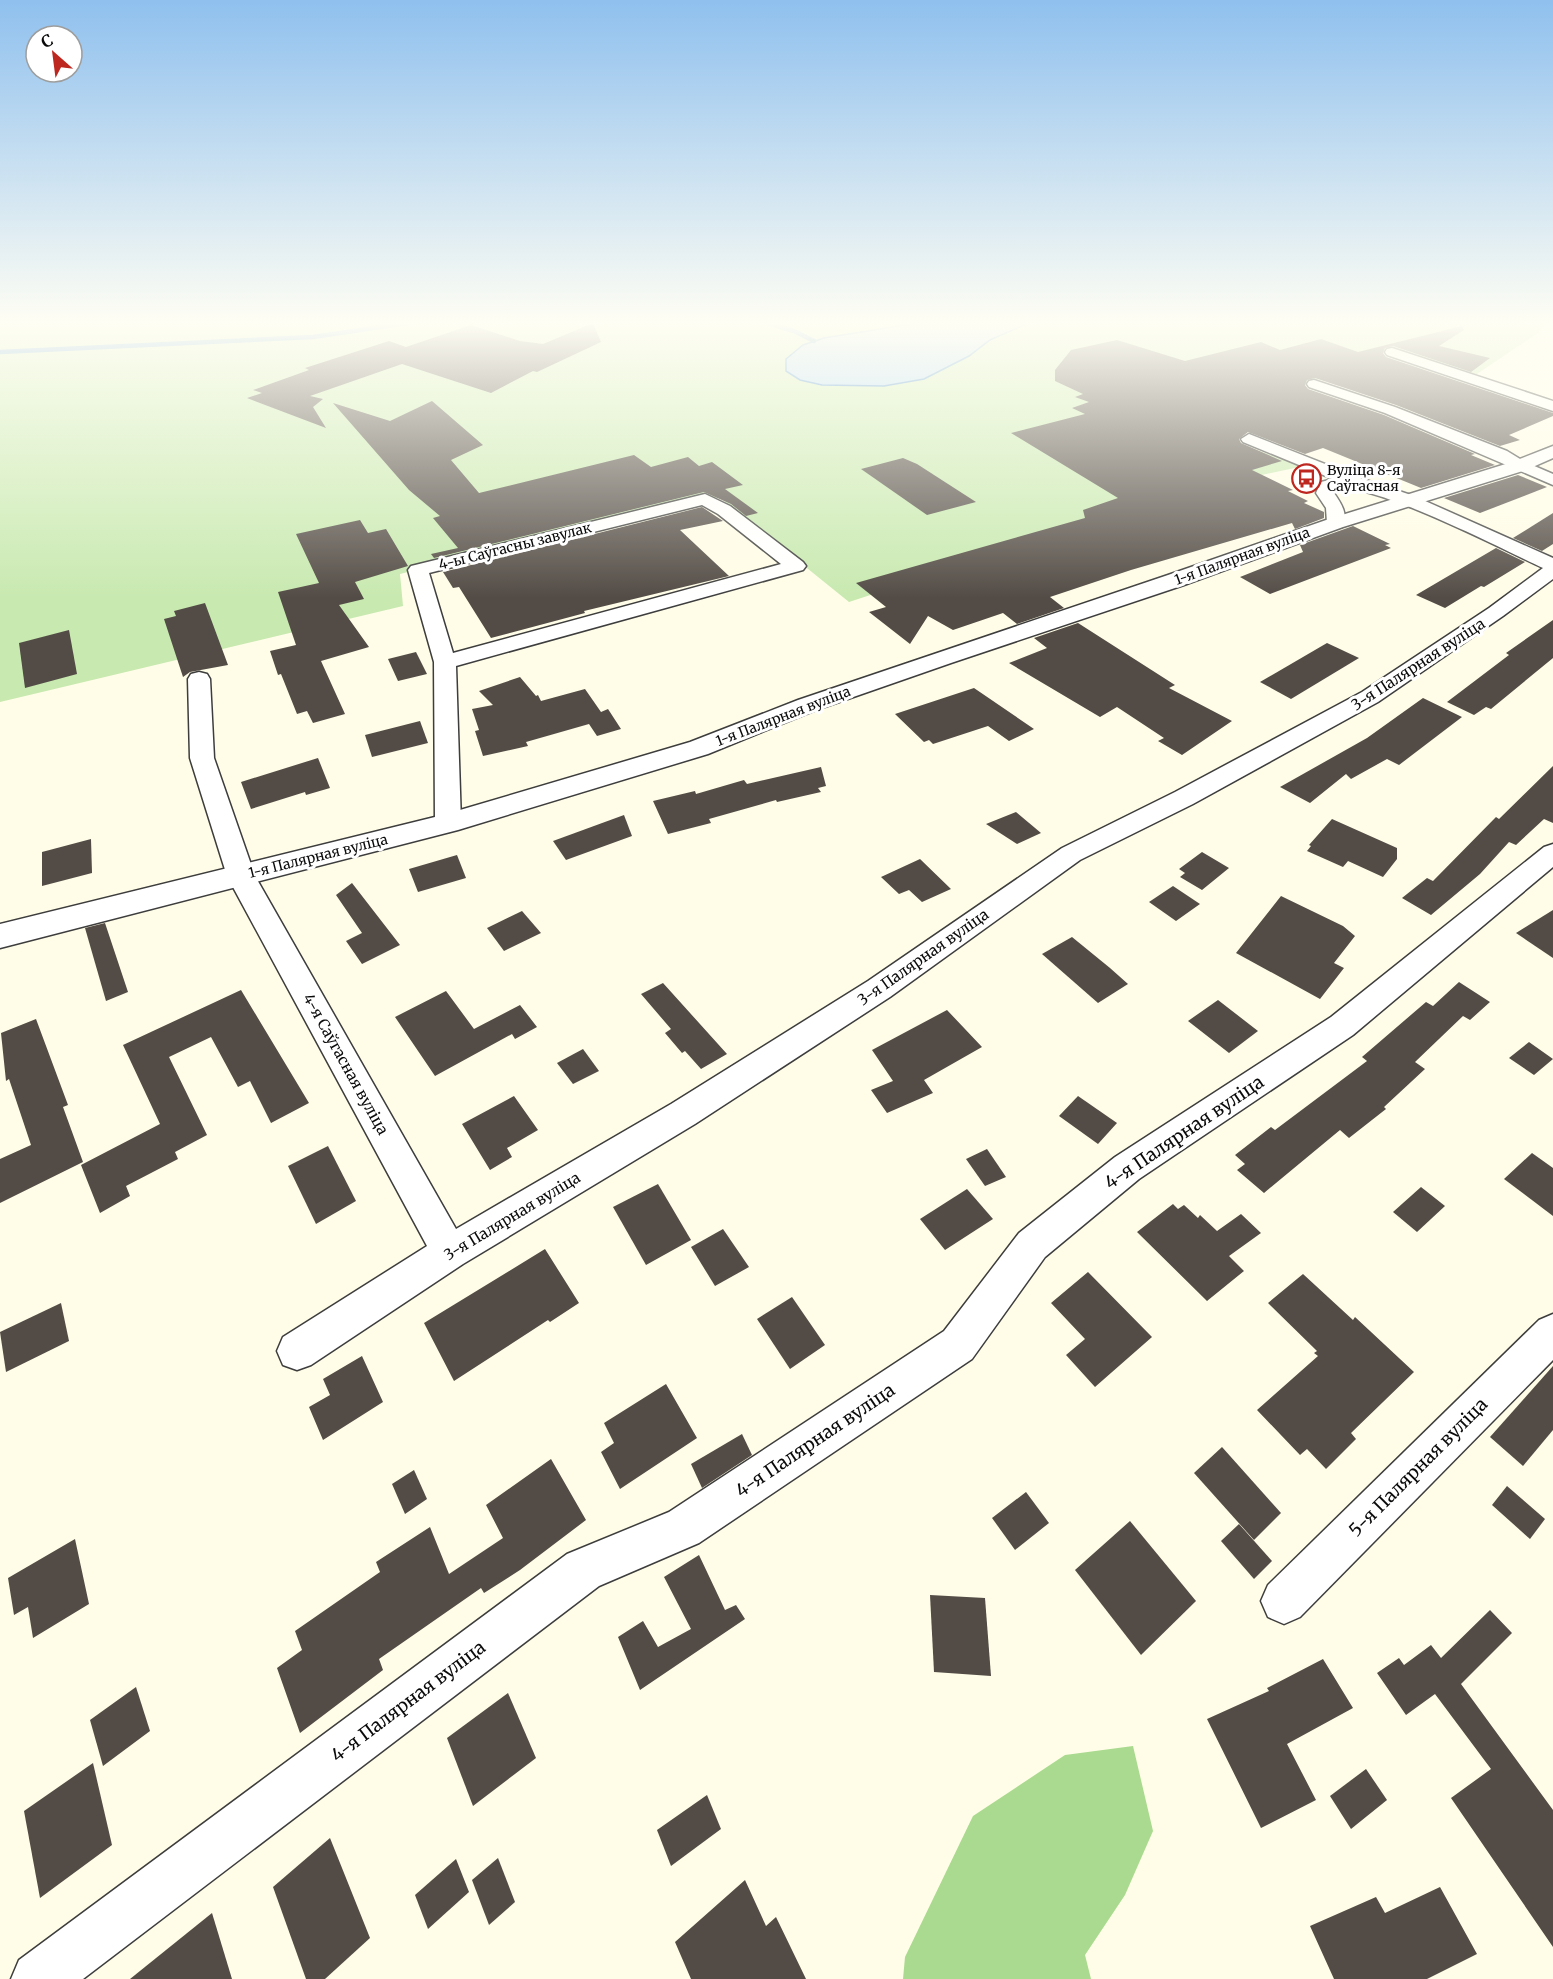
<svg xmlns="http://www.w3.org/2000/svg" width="1553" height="1979" viewBox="0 0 1553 1979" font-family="Merriweather,serif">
	<rect width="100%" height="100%" fill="#fffde7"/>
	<polygon fill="#c8e9b0" points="0,321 930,321 824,338 786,371 800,380 822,385 884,386 924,379 969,356 990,340 1033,321 1539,321 1545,325 1538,333 1474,376 1398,351 1373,355 1347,364 1284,395 1224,439 1304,466 1187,491 849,602 720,498 694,498 400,574 403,606 0,702"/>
	<polygon fill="#aada8f" points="1133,1746 1153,1831 1125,1895 1085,1955 1091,1979 903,1979 905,1957 973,1816 1065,1755"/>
	<polygon fill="#aad3f8" stroke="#2f80d1" stroke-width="1.5" points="930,321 1033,321 990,340 969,356 924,379 884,386 822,385 800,380 786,371 786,359 803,345 824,338"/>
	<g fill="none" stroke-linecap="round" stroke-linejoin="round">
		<g stroke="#2f80d1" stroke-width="4.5">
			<polyline points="760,321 794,331 814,341"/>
			<polyline points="0,352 313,337 421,321"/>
		</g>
	</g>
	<g fill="#534c46">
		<polygon points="593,323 601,342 537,372 533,371 491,393 402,364 310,396 323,399 313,407 326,428 247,398 262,393 253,390 309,370 305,368 389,341 406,347 471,325 520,341 543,344"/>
		<polygon points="1462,326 1464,330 1439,346 1490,358 1471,372 1393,346 1385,348 1383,353 1386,357 1553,413 1553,416 1509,435 1520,440 1500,446 1396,405 1315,378 1307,380 1305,385 1308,389 1384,415 1475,454 1471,455 1495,465 1421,488 1323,448 1305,454 1248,432 1239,439 1241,443 1282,461 1252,470 1293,490 1288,491 1308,501 1304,503 1324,512 1324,518 1295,529 1292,523 1131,570 1050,597 1064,608 1017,624 1003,613 953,630 928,616 910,644 869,612 886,607 856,583 1085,518 1083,510 1118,498 1011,433 1085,414 1072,408 1089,402 1075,397 1083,394 1055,381 1055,370 1071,350 1117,340 1185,361 1261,342 1280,350 1321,339 1358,352"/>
		<polygon points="432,401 483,445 451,460 479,493 634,455 651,467 688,457 699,466 712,462 743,485 725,489 758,513 746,516 731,504 704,492 434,558 431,554 458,548 433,518 440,516 409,490 333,403 390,421"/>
		<polygon points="903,458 917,464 976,502 927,515 861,469"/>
		<polygon points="1518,475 1547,487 1480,513 1444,498"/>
		<polygon points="702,507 723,521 680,530 729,576 584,611 585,613 491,638 459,587 453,588 443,572"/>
		<polygon points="1553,513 1553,544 1542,551 1513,538"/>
		<polygon points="360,520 368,533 386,529 408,566 355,582 364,599 339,605 369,647 321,661 345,714 313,723 307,711 297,714 281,674 278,675 270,651 296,645 278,592 319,583 296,534"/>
		<polygon points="1353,526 1390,544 1385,545 1391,548 1270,594 1240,577 1303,552 1300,545"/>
		<polygon points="1496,548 1525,562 1484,587 1481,586 1445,608 1416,595"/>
		<polygon points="205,603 228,665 190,672 183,677 164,619 176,616 174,611"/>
		<polygon points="1553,620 1553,658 1491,709 1486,707 1474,715 1447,702 1509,655 1506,653"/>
		<polygon points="1078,623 1175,685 1169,688 1232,721 1182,755 1158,741 1164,738 1117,707 1100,717 1009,663 1047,648 1034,638"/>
		<polygon points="69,630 77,674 25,688 19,643"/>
		<polygon points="1327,643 1359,658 1291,699 1260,682"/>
		<polygon points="416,652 427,674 398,681 388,659"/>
		<polygon points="520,677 536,696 538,695 541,701 585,689 601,712 608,709 621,729 597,736 589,724 526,742 528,746 483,756 475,731 479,730 472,709 493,705 479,691"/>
		<polygon points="974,688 1034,729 1009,741 988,726 933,744 929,740 924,742 895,714"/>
		<polygon points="1423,698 1462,717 1399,765 1387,759 1351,779 1346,774 1310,803 1280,787 1367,738"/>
		<polygon points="420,721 428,743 372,757 365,735"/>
		<polygon points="318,758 330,788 306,795 305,792 251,809 241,782"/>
		<polygon points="1553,766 1553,823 1544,819 1516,845 1509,842 1480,874 1431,915 1402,898 1427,878 1433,881 1496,817 1499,819"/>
		<polygon points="821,767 826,786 818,788 821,792 777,802 776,800 709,819 711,823 668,834 653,801 695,791 696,794 744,780 747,784"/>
		<polygon points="1016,812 1041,833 1017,844 986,824"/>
		<polygon points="624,815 632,836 566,860 553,841"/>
		<polygon points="1332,819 1397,848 1397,859 1383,877 1348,861 1343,867 1307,851 1311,846 1309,845"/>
		<polygon points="91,839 92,873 42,886 42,852"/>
		<polygon points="1202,852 1229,868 1202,890 1180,877 1185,873 1179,869"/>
		<polygon points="457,855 466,878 418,892 409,869"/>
		<polygon points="920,859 951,889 922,902 909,890 899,894 881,877"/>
		<polygon points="352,883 400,945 362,964 346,941 362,933 336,895"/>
		<polygon points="1173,886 1200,904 1176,921 1149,902"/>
		<polygon points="1281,896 1343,926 1355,936 1334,963 1344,968 1320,999 1236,953"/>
		<polygon points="1553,910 1553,958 1516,933"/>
		<polygon points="522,911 541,933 504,951 487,928"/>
		<polygon points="105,923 128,992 106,1001 85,928"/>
		<polygon points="1072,937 1110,968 1128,984 1098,1003 1042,954"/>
		<polygon points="1459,982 1490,1002 1470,1020 1463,1016 1415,1062 1425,1069 1384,1107 1386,1109 1349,1138 1340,1130 1264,1193 1237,1170 1245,1164 1235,1155 1271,1127 1275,1130 1367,1061 1362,1057 1426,1002 1433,1006"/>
		<polygon points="663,983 727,1054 701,1069 685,1051 682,1053 665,1033 671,1029 641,994"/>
		<polygon points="241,990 309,1103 271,1123 250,1081 238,1087 211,1037 169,1057 207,1135 175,1152 178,1159 126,1186 130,1196 100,1213 81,1165 160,1124 123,1045"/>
		<polygon points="446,991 474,1029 520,1005 537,1027 515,1039 512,1034 435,1076 395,1017"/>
		<polygon points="1218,1000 1258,1031 1229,1053 1188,1021"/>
		<polygon points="947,1010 982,1047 924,1080 933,1093 887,1113 871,1090 893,1081 872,1050"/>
		<polygon points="36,1019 68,1105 63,1107 83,1162 0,1203 0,1159 31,1145 9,1079 6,1081 1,1033"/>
		<polygon points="1529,1042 1553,1059 1534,1075 1509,1058"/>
		<polygon points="583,1049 599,1071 573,1084 557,1063"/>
		<polygon points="514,1096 538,1130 507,1148 512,1157 490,1170 462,1124"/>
		<polygon points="1078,1096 1117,1123 1098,1144 1059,1116"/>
		<polygon points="328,1146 356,1201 316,1224 288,1166"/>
		<polygon points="987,1149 1006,1177 985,1186 966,1159"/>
		<polygon points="1532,1153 1553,1168 1553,1216 1504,1179"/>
		<polygon points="658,1184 691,1240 646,1265 613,1207"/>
		<polygon points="1421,1187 1445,1206 1417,1232 1393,1212"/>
		<polygon points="967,1189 993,1219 945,1250 920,1219"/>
		<polygon points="1173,1204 1178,1209 1184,1205 1198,1218 1200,1215 1217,1231 1241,1214 1261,1233 1229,1256 1244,1271 1207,1301 1137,1232"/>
		<polygon points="723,1229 749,1267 715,1286 691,1247"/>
		<polygon points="545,1249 579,1303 550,1322 548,1320 454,1381 424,1323"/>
		<polygon points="1088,1272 1152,1337 1095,1387 1066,1355 1085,1339 1051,1303"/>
		<polygon points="1303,1274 1353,1320 1355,1317 1414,1372 1351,1433 1356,1439 1326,1469 1307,1449 1300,1455 1257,1410 1318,1356 1314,1353 1317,1351 1268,1303"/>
		<polygon points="792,1297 825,1345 790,1369 757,1319"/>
		<polygon points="61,1303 69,1341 6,1372 0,1332"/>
		<polygon points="362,1356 383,1402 323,1440 309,1407 330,1395 323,1379"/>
		<polygon points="1553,1366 1553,1430 1523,1466 1490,1437"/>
		<polygon points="666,1384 697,1438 620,1489 601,1452 614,1443 604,1423"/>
		<polygon points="742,1434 752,1455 702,1488 691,1464"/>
		<polygon points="1222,1447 1281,1513 1254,1540 1194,1473"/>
		<polygon points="551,1459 586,1520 520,1570 484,1593 481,1588 379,1659 383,1670 300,1733 277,1668 302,1650 295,1631 380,1572 376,1562 430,1527 449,1574 503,1538 486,1505"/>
		<polygon points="414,1470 427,1499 405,1514 392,1484"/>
		<polygon points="1507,1486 1545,1519 1530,1539 1492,1505"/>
		<polygon points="1026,1492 1049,1523 1015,1550 992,1518"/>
		<polygon points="1130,1521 1196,1601 1141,1655 1075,1570"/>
		<polygon points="1239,1524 1272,1561 1254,1579 1221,1541"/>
		<polygon points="75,1539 89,1604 33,1638 28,1607 14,1615 8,1578"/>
		<polygon points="699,1555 725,1610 736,1605 745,1619 640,1690 618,1637 643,1621 658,1647 691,1629 664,1577"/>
		<polygon points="930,1595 985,1598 991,1676 934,1672"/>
		<polygon points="1490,1610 1512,1633 1461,1684 1553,1810 1553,1947 1451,1798 1491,1769 1435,1694 1406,1715 1377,1673 1399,1658 1404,1665 1431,1645 1441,1658"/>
		<polygon points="1323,1659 1353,1708 1287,1744 1316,1800 1261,1828 1207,1719 1269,1691 1267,1688"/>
		<polygon points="136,1687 150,1731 103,1766 90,1720"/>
		<polygon points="508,1693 536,1758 473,1806 447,1738"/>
		<polygon points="93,1763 112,1845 40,1898 24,1811"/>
		<polygon points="1366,1769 1387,1800 1351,1829 1330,1796"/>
		<polygon points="707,1795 721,1829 671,1866 657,1830"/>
		<polygon points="330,1838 370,1938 325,1979 306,1979 273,1887"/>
		<polygon points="498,1858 515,1902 489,1925 472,1880"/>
		<polygon points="456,1859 469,1892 428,1929 415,1895"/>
		<polygon points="745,1880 766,1926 776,1917 806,1979 691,1979 675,1942"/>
		<polygon points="1440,1887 1477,1954 1427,1979 1334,1979 1310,1926 1376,1897 1385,1913"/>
		<polygon points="212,1913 232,1979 130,1979"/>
	</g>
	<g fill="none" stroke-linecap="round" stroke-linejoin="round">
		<defs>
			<g id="minor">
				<polygon points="1392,348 1553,401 1553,411 1387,355 1385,352 1387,349"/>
				<polygon points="1314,380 1395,407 1507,451 1525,462 1553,474 1553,485 1385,413 1309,387 1307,384 1309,381"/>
				<path d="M1249 434 1363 479 1414 496 1553 558V579L1503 616 1378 702 1193 804 1080 860 890 997 695 1124 463 1264 311 1365 297 1370 283 1365 277 1351 283 1337 427 1246 227 876 190 758 188 679 191 674 199 672 207 674 210 679 214 758 255 876 456 1229 671 1104 868 981 1062 848 1175 792 1362 692 1489 608 1543 568C1504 550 1371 481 1335 489L1334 493C1341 503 1349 515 1342 527H1330L1327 523 1326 508 1316 493 1321 482 1333 479 1243 442 1241 439Z"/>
				<path d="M705 494 730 506 803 562 806 566 803 570 456 666 461 823 457 829 448 832 439 829 435 823 434 662 408 570 411 566ZM702 505 718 514 781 564 453 653 429 573Z"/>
				<polygon points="1553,844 1553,867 1353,1035 1139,1179 1045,1257 972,1359 699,1543 599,1586 83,1979 11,1979 19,1960 567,1554 669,1512 944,1331 1019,1233 1115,1157 1331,1017 1544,847"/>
				<polygon points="1553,1314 1553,1360 1300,1617 1284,1624 1268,1617 1261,1601 1268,1585 1539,1320"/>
			</g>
			<polygon id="tertiary" points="1553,446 1553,458 1526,470 1343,527 1184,585 951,663 816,710 708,754 458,830 0,948 0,924 443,815 690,742 798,700 1168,575 1329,519 1512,462"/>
		</defs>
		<use href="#minor" stroke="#3d3d3d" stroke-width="3"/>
		<use href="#tertiary" stroke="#3d3d3d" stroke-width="3"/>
		<use href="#minor" fill="#fff" fill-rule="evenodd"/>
		<use href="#tertiary" fill="#fff" fill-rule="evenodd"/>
	</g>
	<linearGradient id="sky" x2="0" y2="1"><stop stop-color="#8fc0ee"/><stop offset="0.54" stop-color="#fffef4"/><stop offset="1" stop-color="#fffef4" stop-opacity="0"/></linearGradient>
	<rect width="1553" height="598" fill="url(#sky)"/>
	<defs>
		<symbol id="bus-ring" viewBox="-11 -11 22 22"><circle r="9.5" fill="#fff" stroke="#bd271f" stroke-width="1.5"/><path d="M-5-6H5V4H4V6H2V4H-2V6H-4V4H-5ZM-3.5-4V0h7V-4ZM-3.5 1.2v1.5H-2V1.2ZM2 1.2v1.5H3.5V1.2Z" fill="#bd271f"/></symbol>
	</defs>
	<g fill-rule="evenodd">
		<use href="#bus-ring" x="1290" y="462" width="33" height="33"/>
	</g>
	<g text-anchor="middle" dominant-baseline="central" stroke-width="6" stroke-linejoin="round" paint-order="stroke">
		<g font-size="14" fill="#0a0a0a" stroke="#fff" text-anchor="start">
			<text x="1327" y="470">Вуліца 8-я<tspan x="1327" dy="16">Саўгасная</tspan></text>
		</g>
		<g font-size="14" fill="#0a0a0a" stroke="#fff">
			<text transform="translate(515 546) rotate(-14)">4-ы Саўгасны завулак</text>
			<text transform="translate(1242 556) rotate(-20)">1-я Палярная вуліца</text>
			<text transform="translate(783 716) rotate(-21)">1-я Палярная вуліца</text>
			<text transform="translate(318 856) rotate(-14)">1-я Палярная вуліца</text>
		</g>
		<g font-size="15" fill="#0a0a0a" stroke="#fff">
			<text transform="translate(1418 664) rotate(-33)">3-я Палярная вуліца</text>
			<text transform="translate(923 957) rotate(-35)">3-я Палярная вуліца</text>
			<text transform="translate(346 1064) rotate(61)">4-я Саўгасная вуліца</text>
			<text transform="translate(512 1216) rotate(-31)">3-я Палярная вуліца</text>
		</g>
		<g font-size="18" fill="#0a0a0a" stroke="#fff">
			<text transform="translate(1184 1132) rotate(-34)">4-я Палярная вуліца</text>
			<text transform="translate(815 1440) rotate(-34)">4-я Палярная вуліца</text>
			<text transform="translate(1418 1467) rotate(-45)">5-я Палярная вуліца</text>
			<text transform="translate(408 1701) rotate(-37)">4-я Палярная вуліца</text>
		</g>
	</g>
	<g transform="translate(54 54) rotate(332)"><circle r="28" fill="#ffffff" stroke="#9d9d9d" stroke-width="1.5"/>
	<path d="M0-4.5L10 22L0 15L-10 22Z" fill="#bd271f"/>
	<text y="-9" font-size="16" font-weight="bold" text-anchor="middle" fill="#0a0a0a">С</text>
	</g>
</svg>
